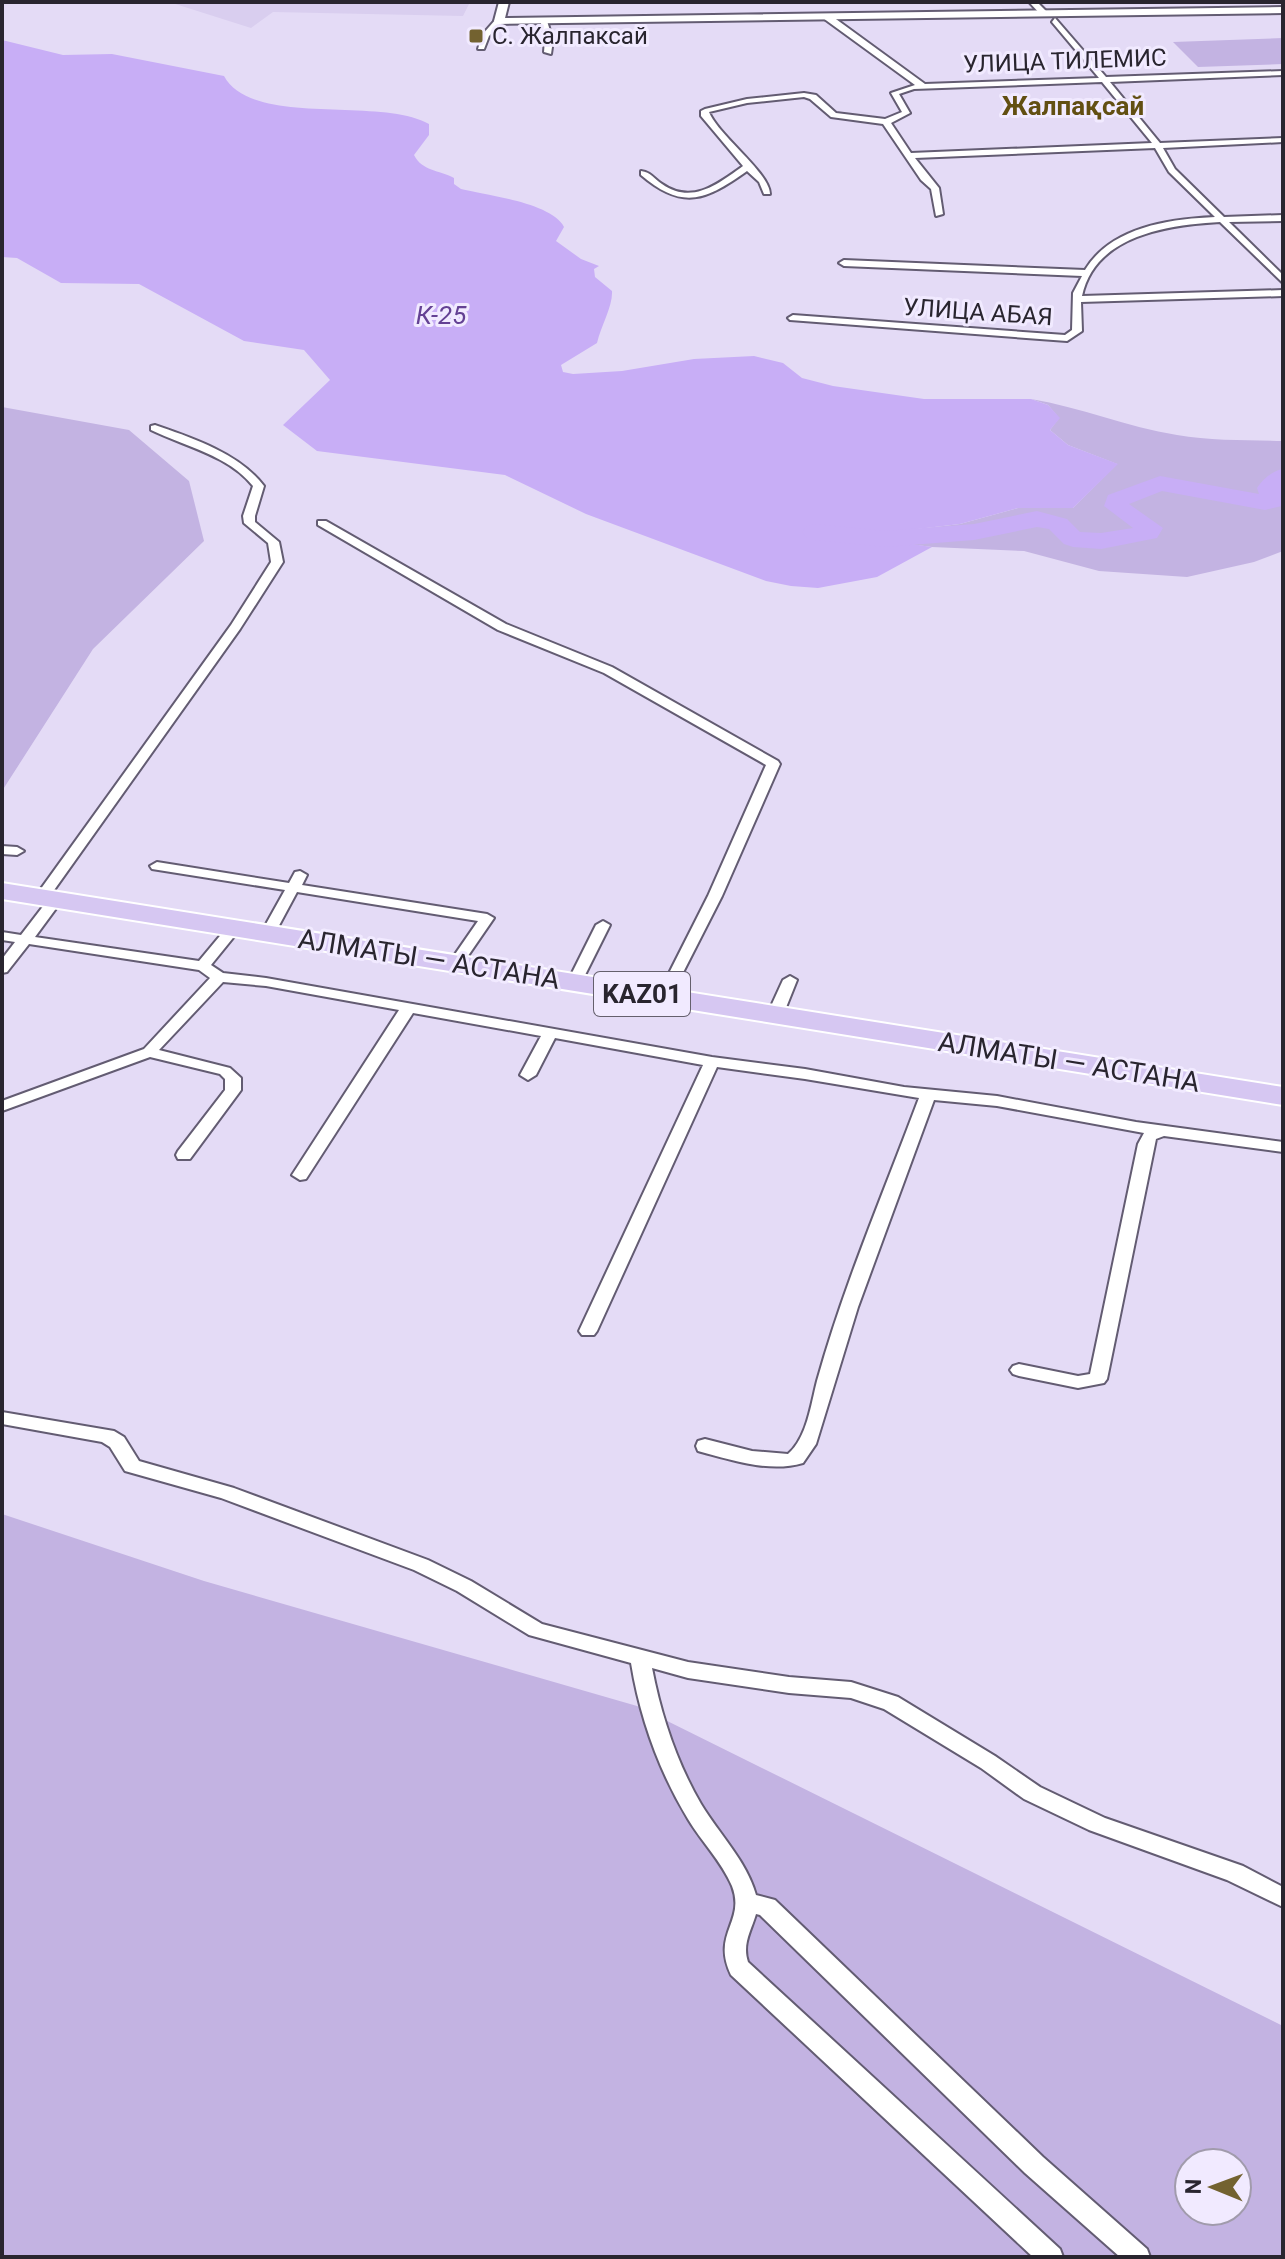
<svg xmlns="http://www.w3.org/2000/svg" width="1285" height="2259" viewBox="0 0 1285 2259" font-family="Roboto,sans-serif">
	<rect width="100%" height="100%" fill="#e4dbf6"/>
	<polygon fill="#d9ceef" points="169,2 470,2 463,16 273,12 251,28"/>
	<g fill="#c3b3e2" fill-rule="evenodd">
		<polygon points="1283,38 1283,64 1198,67 1173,42"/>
		<path d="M1031 399C1080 407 1127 427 1177 435 1211 441 1248 440 1283 441V551L1254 562 1187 577 1099 571 1024 551 932 547 853 537 960 524 1018 508H1073L1117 464 1068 445 1050 430 1059 418 1048 405Z"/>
		<polygon points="2,407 129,430 189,481 204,541 93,649 2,791"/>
		<path d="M2 1514 204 1581 637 1706 1283 2026V2257H2ZM1189 2163H1237V2211H1189Z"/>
	</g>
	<path fill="#c8aef6" d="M2 40 63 55 112 54 224 76C252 128 379 96 429 124V135L414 155C422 171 439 170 454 178V184L461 189C486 195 552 203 564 227L556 241 581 259 599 266 594 269 595 277 612 291C613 306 601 326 597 343L561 365 563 372 573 374 622 371 694 359 754 356 783 363 802 378 833 386 924 399H1031L1048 405 1060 418 1050 430 1068 445 1118 464 1073 508H1018L960 524 858 536 932 547 877 577 818 588 791 586 766 581 586 514 505 475 317 451 283 425 330 380 304 350 244 341 139 284 61 283 17 258 2 257Z"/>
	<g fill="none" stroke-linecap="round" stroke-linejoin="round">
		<path fill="#c8aef6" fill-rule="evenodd" d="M1283 469 1282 506 1265 510 1162 491 1129 504 1163 528 1157 538 1101 549 1073 547 1064 544 1049 529 1037 527 974 540 885 547 815 540 806 537 802 532 806 527 815 524 885 531 974 524 1037 511 1067 519 1080 532 1101 533 1133 528 1104 506 1108 495 1160 476 1259 494 1257 488C1263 479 1272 471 1283 469Z"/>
		<defs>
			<g id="street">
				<polygon points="1029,2 1037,2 1049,14 1042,16"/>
				<path d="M823 14H829L925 84 1099 78 1052 22 1055 18 1106 77 1283 71V75L1110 82 1160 143 1283 138V142L1163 148 1175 169 1224 217 1283 215V221L1229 222 1283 275V283L1220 222C1168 225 1095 235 1082 296L1283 290V296L1081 302 1082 331 1067 341 790 320 788 318 793 315 1065 335 1072 330 1073 293 1082 276 844 266 839 263 844 260 1085 270C1111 227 1169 219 1215 217L1169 172 1155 148 915 158 939 188 943 214 936 216 931 189 921 180 883 124 831 117 810 99 804 97 747 103 709 112C718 135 770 173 770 194H764L759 182 747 171C706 200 683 211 641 175V171C651 172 654 179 662 184 692 205 718 184 743 166L701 116V111L705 109 747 99 804 93 816 95 836 113 885 119 902 112 891 93 915 85 823 18ZM1102 82 1152 143 911 153 891 123 910 113 899 94 914 89Z"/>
				<polygon points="496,19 503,21 489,36 484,49 478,49 482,35"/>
				<polygon points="540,19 547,21 553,40 551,54 544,52 545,40"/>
				<path d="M155 425C193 438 240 454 264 486L255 516V522L279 542 283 562 240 629 47 900 42 901 35 897 231 625 271 562 268 543 244 523 243 516 253 486C228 455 186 447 151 430V426Z"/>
				<polygon points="318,521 326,521 506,624 612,667 778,761 780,764 722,896 669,1000 659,1000 657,997 708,896 766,765 604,673 498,630 318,525"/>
				<polygon points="2,846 17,847 24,851 17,855 2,854"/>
				<polygon points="157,862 289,883 295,872 300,871 307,875 302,885 487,914 494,918 461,966 456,967 449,963 478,921 297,892 275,933 268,937 261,933 285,890 152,869 150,866"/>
				<path d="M56 895 63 899 35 937 199 961 229 925 234 924 241 928 211 965 223 973 266 978 712 1057 805 1069 904 1087 997 1096 1136 1122 1283 1142V1152L1164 1136 1156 1139 1107 1379 1104 1383 1078 1388 1019 1376 1013 1374 1010 1370 1013 1366 1019 1364 1078 1376 1090 1374 1138 1144 1144 1133 997 1106 934 1100 858 1307 816 1444 803 1463C769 1473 732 1460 698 1451L696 1446 698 1441 705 1439 752 1451 788 1454C807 1438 811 1404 817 1381 844 1284 884 1192 919 1098L805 1079 717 1067 597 1331 594 1335H582L579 1331 703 1065 555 1038 536 1075 528 1080 520 1075 541 1036 413 1013 306 1179 300 1180 292 1175 399 1010 266 986 223 982 159 1050 230 1068 241 1078V1090L190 1159H178L176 1155 178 1151 225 1090V1079L220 1074 150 1057 2 1111V1101L144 1049 210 978 199 970 29 944 7 972 2 973V959L15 942 2 940V932L21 935 51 896Z"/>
				<polygon points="603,921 610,925 581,983 574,987 569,986 567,983 596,925"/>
				<polygon points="790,976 797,980 783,1015 775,1020 770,1018 767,1015 783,980"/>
				<path d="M2 1412 114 1431 124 1437 139 1461 234 1488 428 1560 471 1581 542 1624 688 1662 789 1677 851 1682 898 1697 995 1756 1040 1787 1105 1818 1243 1866 1283 1887V1907L1227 1880 1089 1830 1024 1799 981 1768 884 1709 851 1698 789 1693 688 1678 652 1668C661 1715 677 1763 701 1804 719 1834 746 1860 756 1895L775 1900 1043 2157 1147 2249 1150 2257H1120L1025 2173 760 1915 756 1914C751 1931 742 1944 748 1962L1060 2249 1063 2257H1033L731 1975C711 1933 746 1922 732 1886 722 1862 701 1841 688 1819 659 1771 640 1718 631 1663L529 1635 457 1591 414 1570 221 1498 125 1471 110 1447 102 1442 2 1424Z"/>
			</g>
			<polygon id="secondary" points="499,2 509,2 505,18 1283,7 1283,13 499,24 494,21"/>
			<polygon id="highway" points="2,883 1283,1087 1283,1105 2,899"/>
		</defs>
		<use href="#street" stroke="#635c72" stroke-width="4"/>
		<use href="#secondary" stroke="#635c72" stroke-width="4"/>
		<use href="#highway" stroke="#fff" stroke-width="4"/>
		<use href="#street" fill="#fff" fill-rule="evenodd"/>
		<use href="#secondary" fill="#fff" fill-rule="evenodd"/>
		<use href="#highway" fill="#d6c7f2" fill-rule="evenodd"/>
	</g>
	<rect fill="#736230" stroke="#f1eaff" stroke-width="3" x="468" y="28" width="16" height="16" rx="4"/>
	<g text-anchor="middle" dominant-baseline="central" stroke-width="6" stroke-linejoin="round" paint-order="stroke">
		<g font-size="24" fill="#29252f" stroke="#f1eaff" text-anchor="start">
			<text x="492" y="36">С. Жалпаксай</text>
		</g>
		<g font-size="24" fill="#29252f" stroke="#f1eaff">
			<text transform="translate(1065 61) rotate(-2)">УЛИЦА ТИЛЕМИС</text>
			<text transform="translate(978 312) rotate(4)">УЛИЦА АБАЯ</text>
		</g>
		<g font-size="26" font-weight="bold" fill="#624f12" stroke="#f1eaff">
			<text x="1073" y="106">Жалпақсай</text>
		</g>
		<g font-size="26" font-style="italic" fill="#644194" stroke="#f1eaff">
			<text x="441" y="315">К-25</text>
		</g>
		<rect fill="#f1eaff" stroke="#65606d" stroke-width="2" x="594" y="972" width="96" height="44" rx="6"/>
		<g font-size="26" font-weight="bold" fill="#29252f">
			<text x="642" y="994">KАZ01</text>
		</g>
		<g font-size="28" fill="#29252f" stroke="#f1eaff">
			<text transform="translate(429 959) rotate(9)">АЛМАТЫ — АСТАНА</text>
			<text transform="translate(1069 1062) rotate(9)">АЛМАТЫ — АСТАНА</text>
		</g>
	</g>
	<rect width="1285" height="2259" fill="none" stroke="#29252f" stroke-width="8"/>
	<g transform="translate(1213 2187) rotate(271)"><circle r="38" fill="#f1eaff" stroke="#a19bac" stroke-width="2"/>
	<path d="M0-6L14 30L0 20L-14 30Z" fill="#736230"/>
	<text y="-12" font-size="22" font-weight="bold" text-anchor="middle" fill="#29252f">N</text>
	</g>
</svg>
